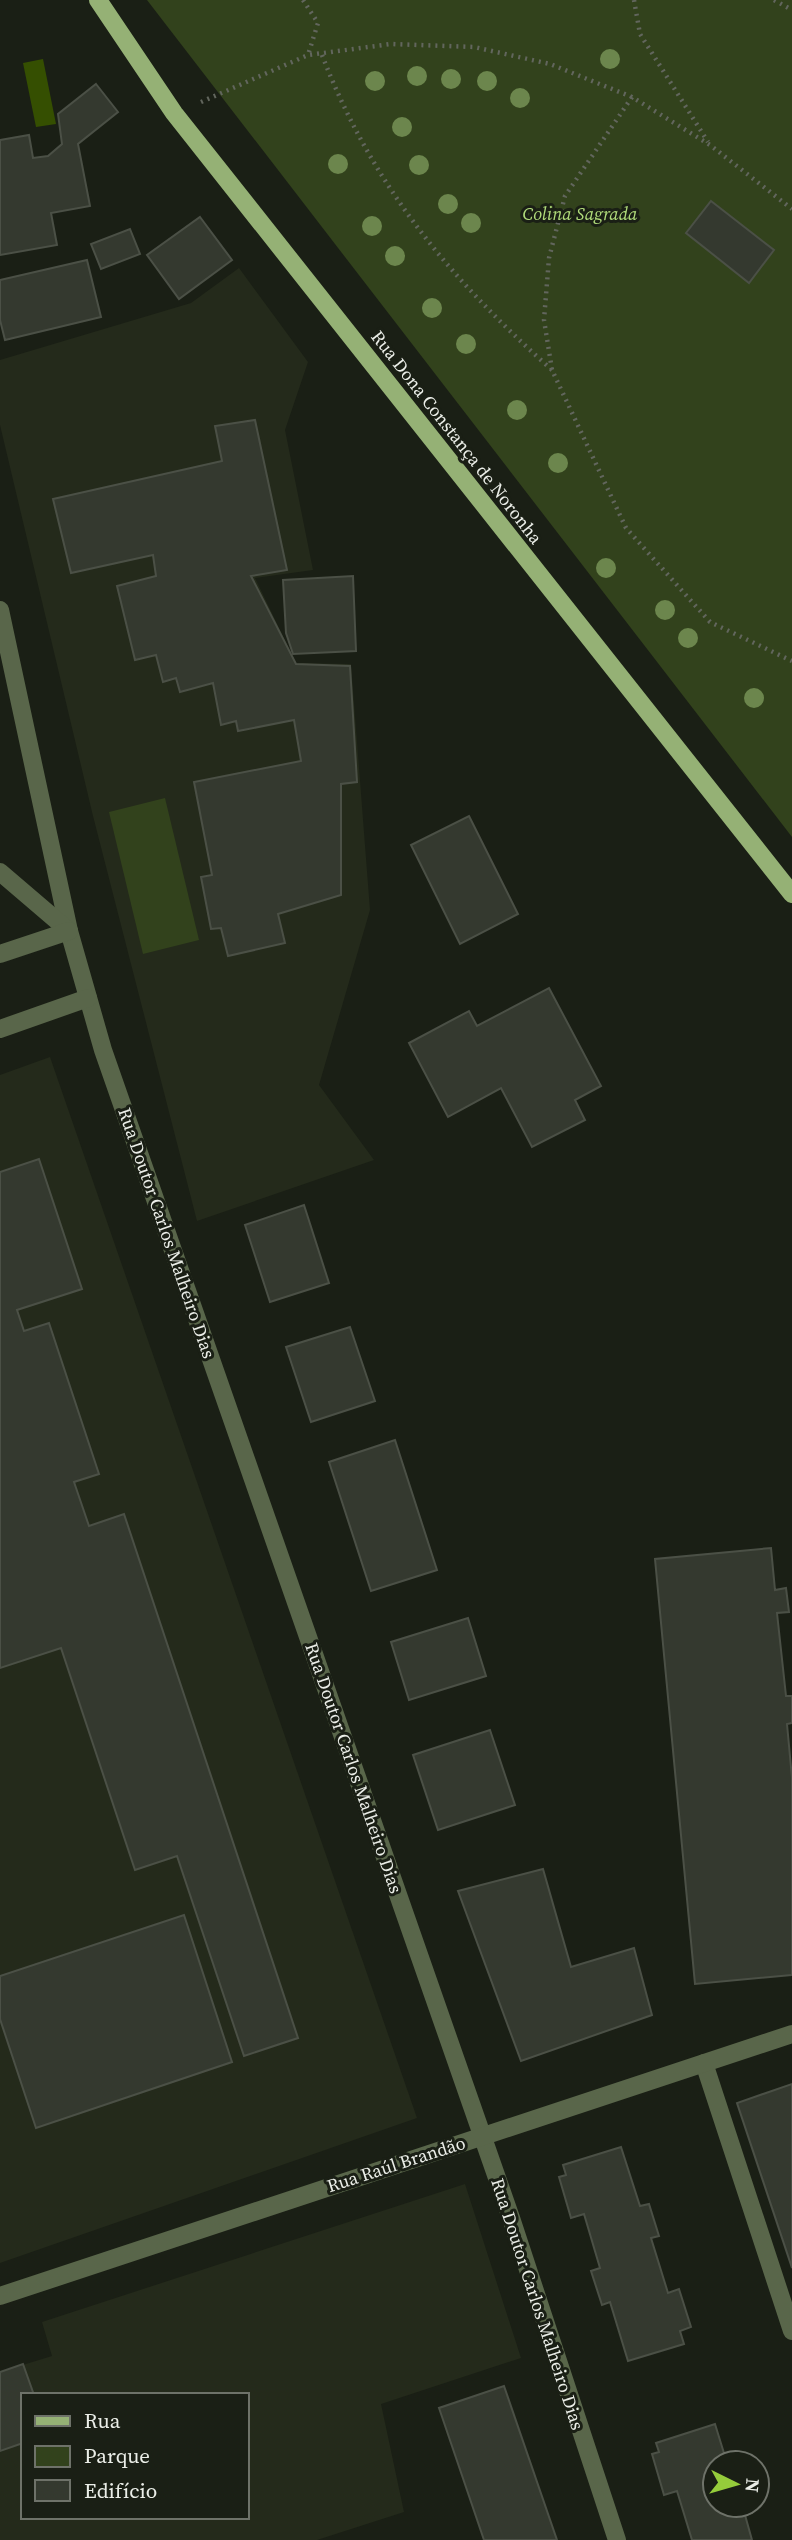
<svg xmlns="http://www.w3.org/2000/svg" width="792" height="2540" viewBox="0 0 792 2540" font-family="'Source Serif 4',serif">
	<rect width="100%" height="100%" fill="#1a1f15"/>
	<g fill="#242a1b" fill-rule="evenodd">
		<polygon points="239,268 308,362 285,430 313,570 255,578 296,663 351,664 370,910 319,1085 374,1160 197,1221 93,816 0,425 0,360 191,303"/>
		<polygon points="50,1057 417,2118 0,2263 0,1075"/>
		<path d="M465 2184 521 2358 381 2404 404 2512 317 2540H0V2372L52 2356 42 2322ZM23 2395H247V2517H23Z"/>
	</g>
	<g fill="#32421c">
		<polygon points="147,0 792,0 792,837"/>
		<polygon points="165,798 199,940 143,954 109,812"/>
	</g>
	<polygon fill="#354f01" points="43,59 56,124 36,127 23,63"/>
	<g fill="#34392f" stroke="#4b5046" stroke-width="2">
		<polygon points="96,84 118,112 78,144 90,206 51,213 57,245 0,255 0,140 29,135 33,158 48,156 62,144 58,114"/>
		<polygon points="711,201 774,250 749,283 686,233"/>
		<polygon points="200,217 232,260 179,299 147,255"/>
		<polygon points="130,229 140,254 101,269 91,244"/>
		<polygon points="87,260 101,317 5,340 0,320 0,280"/>
		<polygon points="255,420 287,570 251,576 296,664 350,666 357,782 341,784 341,895 278,914 285,943 228,956 221,928 211,929 201,877 212,875 194,782 301,761 294,720 238,731 236,721 221,725 213,683 180,692 176,678 163,682 156,655 135,660 117,586 156,576 153,555 71,573 53,499 222,461 215,426"/>
		<polygon points="353,576 356,651 293,654 286,633 283,580"/>
		<polygon points="469,816 518,914 460,944 411,845"/>
		<polygon points="549,988 601,1086 575,1100 585,1120 532,1147 501,1088 448,1117 409,1043 469,1011 477,1026"/>
		<polygon points="39,1159 82,1289 17,1310 24,1331 49,1323 99,1474 74,1482 89,1526 124,1514 298,2038 244,2056 177,1856 135,1870 61,1648 0,1668 0,1172"/>
		<polygon points="304,1205 329,1283 270,1302 245,1225"/>
		<polygon points="350,1327 375,1401 311,1422 286,1347"/>
		<polygon points="395,1440 437,1570 371,1591 329,1462"/>
		<polygon points="771,1548 775,1590 786,1588 789,1612 777,1613 786,1696 792,1696 792,1723 787,1724 792,1778 792,1975 695,1984 655,1559"/>
		<polygon points="468,1618 486,1676 409,1700 391,1642"/>
		<polygon points="490,1730 515,1805 438,1830 413,1755"/>
		<polygon points="543,1869 571,1967 634,1948 652,2015 521,2061 458,1891"/>
		<polygon points="184,1915 232,2062 36,2128 0,2019 0,1976"/>
		<polygon points="792,2084 792,2268 737,2103"/>
		<polygon points="621,2147 640,2206 649,2204 659,2236 651,2238 668,2293 679,2289 691,2327 680,2331 684,2344 628,2361 610,2302 602,2305 591,2271 600,2268 584,2214 571,2218 559,2177 566,2175 563,2165"/>
		<polygon points="23,2364 34,2395 23,2395 23,2443 0,2451 0,2372"/>
		<polygon points="504,2386 557,2540 484,2540 439,2408"/>
		<polygon points="715,2424 727,2463 715,2463 715,2505 750,2505 752,2513 745,2515 752,2540 692,2540 677,2491 664,2495 652,2454 659,2452 656,2443"/>
	</g>
	<g fill="none" stroke-linecap="round" stroke-linejoin="round">
		<g stroke="#62665d" stroke-width="4.5" stroke-dasharray="2 5" stroke-linecap="butt">
			<polyline points="303,0 318,23 308,55"/>
			<polyline points="634,0 640,34 708,142"/>
			<polyline points="774,0 792,10"/>
			<path d="M322 55C372 185 449 278 552 370"/>
			<polyline points="632,97 565,196 549,258 544,320 552,370 626,528 710,622 792,661"/>
			<polyline points="201,102 308,55 391,44 474,47 550,64 632,97 710,145 792,209"/>
		</g>
		<polyline stroke="#59664a" stroke-width="18" points="704,2063 792,2331"/>
		<g stroke="#59664a" stroke-width="18">
			<polyline points="0,610 69,931 103,1050 511,2218 617,2540"/>
			<polyline points="0,872 69,931"/>
			<polyline points="0,954 69,931"/>
			<polyline points="0,1029 88,998"/>
			<polyline points="0,2296 792,2034"/>
		</g>
		<polyline stroke="#95b175" stroke-width="18" points="98,0 174,113 792,894"/>
	</g>
	<g fill="#6c864d">
		<circle cx="610" cy="59" r="10"/>
		<circle cx="417" cy="76" r="10"/>
		<circle cx="451" cy="79" r="10"/>
		<circle cx="375" cy="81" r="10"/>
		<circle cx="487" cy="81" r="10"/>
		<circle cx="520" cy="98" r="10"/>
		<circle cx="402" cy="127" r="10"/>
		<circle cx="338" cy="164" r="10"/>
		<circle cx="419" cy="165" r="10"/>
		<circle cx="448" cy="204" r="10"/>
		<circle cx="471" cy="223" r="10"/>
		<circle cx="372" cy="226" r="10"/>
		<circle cx="395" cy="256" r="10"/>
		<circle cx="432" cy="308" r="10"/>
		<circle cx="466" cy="344" r="10"/>
		<circle cx="517" cy="410" r="10"/>
		<circle cx="558" cy="463" r="10"/>
		<circle cx="606" cy="568" r="10"/>
		<circle cx="665" cy="610" r="10"/>
		<circle cx="688" cy="638" r="10"/>
		<circle cx="754" cy="698" r="10"/>
	</g>
	<g text-anchor="middle" dominant-baseline="central" stroke-width="6" stroke-linejoin="round" paint-order="stroke">
		<g font-size="18" font-style="italic" fill="#b0db7a" stroke="#1a1f15">
			<text x="580" y="213">Colina Sagrada</text>
		</g>
		<g font-size="18" fill="#ebeee8" stroke="#1a1f15">
			<text transform="translate(457 437) rotate(52)">Rua Dona Constança de Noronha</text>
			<text transform="translate(167 1233) rotate(71)">Rua Doutor Carlos Malheiro Dias</text>
			<text transform="translate(354 1768) rotate(71)">Rua Doutor Carlos Malheiro Dias</text>
			<text transform="translate(396 2164) rotate(-18)">Rua Raúl Brandão</text>
			<text transform="translate(538 2304) rotate(72)">Rua Doutor Carlos Malheiro Dias</text>
		</g>
	</g>
	<rect x="21" y="2393" width="228" height="126" fill="#1a1f15" stroke="#6e7269" stroke-width="2"/>
	<rect x="35" y="2416" width="35" height="10" fill="#95b175" stroke="#6e7269" stroke-width="2"/>
	<text x="84" y="2428" font-size="21" fill="#ebeee8">Rua</text>
	<rect x="35" y="2446" width="35" height="21" fill="#32421c" stroke="#6e7269" stroke-width="2"/>
	<text x="84" y="2463" font-size="21" fill="#ebeee8">Parque</text>
	<rect x="35" y="2480" width="35" height="21" fill="#34392f" stroke="#6e7269" stroke-width="2"/>
	<text x="84" y="2498" font-size="21" fill="#ebeee8">Edifício</text>
	<g transform="translate(736 2484) rotate(95)"><circle r="33" fill="#1a1f15" stroke="#6e7269" stroke-width="2"/>
	<path d="M0-5L12 26L0 18L-12 26Z" fill="#95cc3b"/>
	<text y="-10" font-size="19" font-weight="bold" text-anchor="middle" fill="#ebeee8">N</text>
	</g>
</svg>
